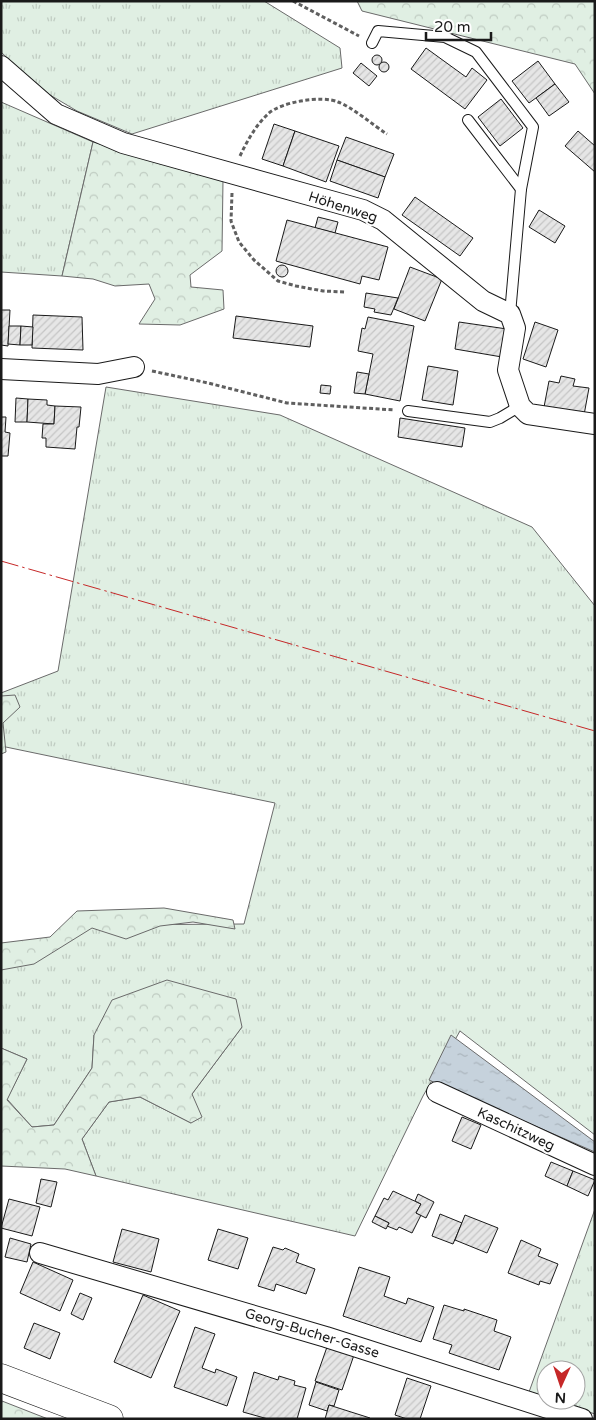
<svg xmlns="http://www.w3.org/2000/svg" width="596" height="1420" viewBox="0 0 596 1420" font-family="'Varela Round',sans-serif">
	<defs>
		<pattern id="grass-tufts" width="24" height="20" patternUnits="userSpaceOnUse" patternTransform="scale(1.25)"><rect width="24" height="20" fill="#e0efe3"/><path d="M3 7l-1-3M5 7V3M7 7l1-3M15 17l-1-3M17 17v-4M19 17l1-3" fill="none" stroke="#c0ccc2"/></pattern>
		<pattern id="forest-crowns" width="20" height="18" patternUnits="userSpaceOnUse" patternTransform="scale(1.25)"><rect width="20" height="18" fill="#e0efe3"/><path d="M2 6a3 3 0 1 1 6 0M12 15a3 3 0 1 1 6 0" fill="none" stroke="#c0ccc2"/></pattern>
		<pattern id="water-ripples" width="26" height="14" patternUnits="userSpaceOnUse" patternTransform="scale(1.25)"><rect width="26" height="14" fill="#c6d2dc"/><path d="M2 4q2-2 4 0t4 0M15 11q2-2 4 0t4 0" fill="none" stroke="#aab4bc"/></pattern>
		<pattern id="building-hatch" width="6" height="6" patternUnits="userSpaceOnUse" patternTransform="scale(1.25)"><rect width="6" height="6" fill="#e6e6e6"/><path d="M-1 1l2-2M0 6l6-6M5 7l2-2" fill="none" stroke="#c5c5c5"/></pattern>
	</defs>
	<rect width="100%" height="100%" fill="#fff"/>
	<g fill="url(#grass-tufts)" stroke="#6a6a6a">
		<polygon points="1,1 264,1 340,48 342,68 132,134 77,111 40,89 1,52"/>
		<polygon points="1,102 93,142 62,276 1,272"/>
		<polygon points="106,387 280,415 532,527 595,606 595,1135 460,1031 423,1096 355,1236 96,1176 82,1139 109,1102 140,1097 191,1123 192,1094 242,1027 94,1035 92,1068 54,1125 32,1127 7,1099 27,1059 1,1048 1,965 87,925 244,924 275,803 1,746 1,693 58,671"/>
		<polygon points="595,1209 595,1414 552,1400 576,1400 576,1370 546,1370 546,1398 529,1392"/>
	</g>
	<g fill="url(#forest-crowns)" stroke="#6a6a6a">
		<polygon points="357,1 595,1 595,94 575,64 362,11"/>
		<polygon points="93,142 223,180 222,251 190,275 191,287 223,290 224,309 180,325 139,324 155,299 149,284 115,286 93,279 62,276"/>
		<polygon points="15,695 20,707 3,723 6,752 1,754 1,696"/>
		<polygon points="164,908 233,920 235,929 193,922 160,926 126,939 92,928 34,964 1,970 1,943 50,937 77,911"/>
		<polygon points="167,980 236,999 242,1027 192,1094 202,1117 191,1123 140,1097 109,1102 82,1139 96,1176 65,1169 1,1166 1,1048 27,1059 7,1100 32,1127 54,1125 92,1068 94,1035 112,1000"/>
		<polygon points="1,1401 2,1401 48,1419 1,1419"/>
	</g>
	<polygon fill="url(#water-ripples)" stroke="#6a6a6a" points="451,1035 595,1142 595,1152 429,1080"/>
	<g fill="url(#building-hatch)" stroke="#1a1a1a">
		<polygon points="426,48 466,77 472,68 487,80 465,109 411,69"/>
		<circle cx="377" cy="60" r="5"/>
		<polygon points="538,61 555,84 529,103 512,81"/>
		<circle cx="384" cy="67" r="5"/>
		<polygon points="361,63 377,76 369,86 353,73"/>
		<polygon points="555,84 569,102 549,116 536,98"/>
		<polygon points="501,99 523,128 500,146 478,117"/>
		<polygon points="274,124 295,131 283,166 262,159"/>
		<polygon points="295,131 339,146 326,182 283,166"/>
		<polygon points="578,131 595,146 595,172 565,146"/>
		<polygon points="346,137 394,154 385,177 337,160"/>
		<polygon points="337,160 385,177 378,198 330,181"/>
		<polygon points="415,197 473,238 460,256 402,215"/>
		<polygon points="539,210 565,226 555,243 529,227"/>
		<polygon points="318,217 338,222 335,233 315,228"/>
		<polygon points="287,220 388,247 379,280 362,276 360,284 276,261"/>
		<circle cx="282" cy="271" r="6"/>
		<polygon points="410,267 442,279 425,321 394,309"/>
		<polygon points="366,293 398,298 391,315 374,312 375,309 364,307"/>
		<polygon points="1,310 10,310 8,346 1,345"/>
		<polygon points="33,315 82,317 83,350 32,348"/>
		<polygon points="236,316 313,326 310,347 233,338"/>
		<polygon points="368,317 414,326 400,401 365,394 373,354 358,351 362,328 365,329"/>
		<polygon points="459,322 507,329 502,357 455,349"/>
		<polygon points="535,322 558,330 546,367 523,359"/>
		<polygon points="9,326 21,326 20,345 8,344"/>
		<polygon points="21,326 33,327 32,345 20,345"/>
		<polygon points="428,366 458,371 453,405 422,400"/>
		<polygon points="357,372 369,374 365,394 354,393"/>
		<polygon points="561,376 575,379 573,386 589,388 584,415 544,407 549,381 559,383"/>
		<polygon points="321,385 331,386 330,394 320,393"/>
		<polygon points="16,398 28,399 27,422 15,422"/>
		<polygon points="28,399 47,400 47,405 55,406 54,424 27,422"/>
		<polygon points="55,406 81,407 79,427 77,427 75,449 46,447 46,438 42,438 43,424 54,424"/>
		<polygon points="1,417 6,417 5,432 10,433 8,456 1,456"/>
		<polygon points="400,418 465,428 462,447 398,437"/>
		<polygon points="462,1117 481,1125 471,1149 452,1141"/>
		<polygon points="551,1162 573,1171 567,1186 545,1176"/>
		<polygon points="573,1171 595,1180 588,1196 567,1186"/>
		<polygon points="41,1179 57,1182 51,1207 36,1203"/>
		<polygon points="393,1191 421,1204 416,1213 421,1215 412,1233 399,1227 397,1230 387,1226 389,1223 375,1216 384,1198 388,1200"/>
		<polygon points="418,1194 434,1202 426,1218 416,1213 421,1204 415,1201"/>
		<polygon points="9,1199 40,1207 32,1236 1,1228"/>
		<polygon points="440,1214 462,1223 453,1244 432,1236"/>
		<polygon points="465,1215 498,1228 487,1253 455,1240"/>
		<polygon points="375,1216 389,1223 386,1229 372,1222"/>
		<polygon points="122,1229 159,1239 151,1272 113,1262"/>
		<polygon points="218,1229 248,1238 238,1269 208,1260"/>
		<polygon points="10,1238 31,1244 27,1262 5,1257"/>
		<polygon points="521,1240 541,1249 538,1256 558,1264 550,1284 540,1281 539,1285 508,1273"/>
		<polygon points="273,1247 283,1250 285,1248 299,1254 296,1262 315,1269 306,1294 276,1284 274,1291 258,1286"/>
		<polygon points="33,1262 73,1280 60,1311 20,1293"/>
		<polygon points="359,1267 390,1277 384,1296 406,1304 408,1298 434,1307 421,1342 343,1316"/>
		<polygon points="80,1293 92,1298 83,1320 71,1314"/>
		<polygon points="143,1295 180,1311 151,1378 114,1362"/>
		<polygon points="444,1305 464,1311 464,1309 497,1320 494,1331 511,1337 499,1370 449,1353 452,1345 433,1339"/>
		<polygon points="34,1323 60,1333 50,1359 24,1348"/>
		<polygon points="195,1327 215,1334 202,1368 215,1373 216,1369 237,1377 227,1406 174,1387"/>
		<polygon points="327,1347 354,1355 342,1390 315,1381"/>
		<polygon points="254,1372 278,1380 279,1376 295,1381 294,1385 306,1388 297,1419 268,1419 243,1412"/>
		<polygon points="407,1378 431,1386 420,1419 407,1419 395,1415"/>
		<polygon points="316,1382 339,1390 334,1406 329,1405 327,1411 309,1405"/>
		<polygon points="329,1405 370,1418 370,1419 325,1419"/>
	</g>
	<g fill="none" stroke-linecap="round" stroke-linejoin="round">
		<defs>
			<g id="lane">
				<polyline points="372,43 378,31 445,37 476,52 533,127 521,189 510,314"/>
				<polyline points="468,120 521,189"/>
				<polyline points="408,411 490,422 500,418 520,406"/>
			</g>
			<g id="street">
				<polyline points="1,66 56,114 123,143 363,210 383,220 483,301 510,314 515,328 508,370 520,406 528,414 595,424"/>
				<polyline points="1,369 98,374 134,367"/>
				<polyline points="437,1092 595,1165"/>
				<polyline points="40,1253 326,1337 582,1419"/>
			</g>
			<polyline id="secondary" points="1,1378 109,1419"/>
		</defs>
		<use href="#lane" stroke="#1a1a1a" stroke-width="12"/>
		<use href="#street" stroke="#1a1a1a" stroke-width="22"/>
		<use href="#secondary" stroke="#1a1a1a" stroke-width="29"/>
		<g stroke="#5f5f5f" stroke-width="3" stroke-dasharray="4 2.5" stroke-linecap="butt">
			<polyline points="293,1 359,36"/>
			<path d="M240 156C247 141 256 125 268 114 280 102 322 95 338 102 352 107 373 125 387 134"/>
			<polyline points="232,193 231,221 239,242 254,260 278,281 296,286 323,291 346,292"/>
			<polyline points="152,371 208,383 287,403 395,410"/>
		</g>
		<use href="#lane" stroke="#fff" stroke-width="10"/>
		<use href="#street" stroke="#fff" stroke-width="20"/>
		<use href="#secondary" stroke="#fff" stroke-width="28"/>
		<polyline stroke="#c62828" stroke-width="1" stroke-dasharray="18 4 2.5 4" stroke-linecap="butt" points="1,561 595,731"/>
	</g>
	<g text-anchor="middle" dominant-baseline="central" stroke-width="4" stroke-linejoin="round" paint-order="stroke">
		<g font-size="14" fill="#1a1a1a" stroke="#fff">
			<text transform="translate(343 207) rotate(18)">Höhenweg</text>
			<text transform="translate(516 1129) rotate(25)">Kaschitzweg</text>
			<text transform="translate(312 1333) rotate(17)">Georg-Bucher-Gasse</text>
		</g>
	</g>
	<rect width="596" height="1420" fill="none" stroke="#1a1a1a" stroke-width="5"/>
	<g transform="translate(561 1385) rotate(183)"><circle r="24" fill="#ffffff" stroke="#a3a3a3"/>
	<path d="M0-4L9 19L0 12L-9 19Z" fill="#c62828"/>
	<text y="-8" font-size="14" font-weight="bold" text-anchor="middle" fill="#1a1a1a">N</text>
	</g>
	<path d="M426 32v8h65v-8" fill="none" stroke="#1a1a1a" stroke-width="2.5"/>
	<text x="434" y="32" font-size="15" fill="#1a1a1a" stroke="#ffffff" stroke-width="4" paint-order="stroke">20 m</text>
</svg>
